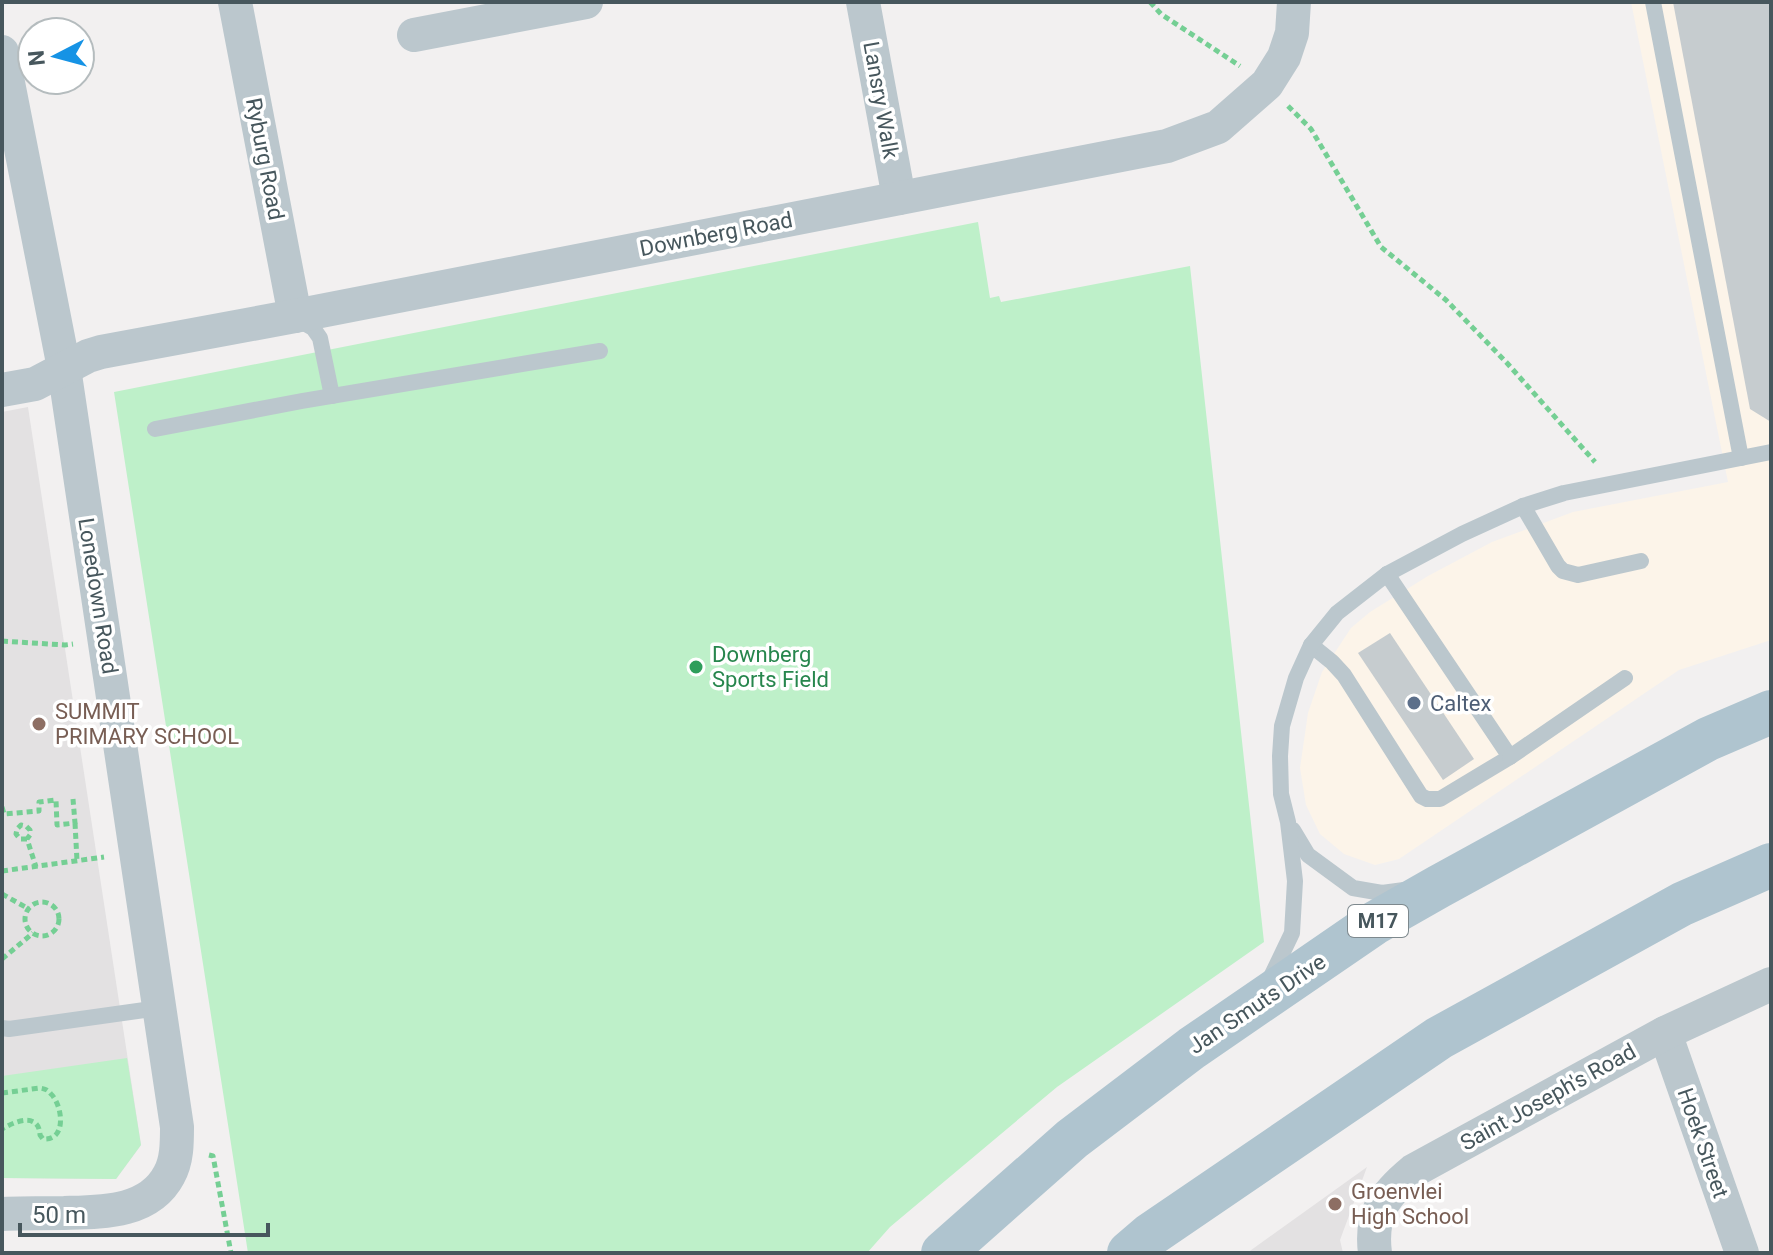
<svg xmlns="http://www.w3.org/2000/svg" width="1773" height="1255" viewBox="0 0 1773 1255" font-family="Roboto,sans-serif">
	<rect width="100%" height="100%" fill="#f2f0f0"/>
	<polygon fill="#fcf4e9" points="1631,2 1771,2 1771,640 1679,670 1399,859 1375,865 1344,854 1320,834 1306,805 1300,768 1308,713 1322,672 1351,628 1370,612 1428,576 1492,542 1573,512 1728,482"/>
	<g fill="#e3e1e2">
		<polygon points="28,407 141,1145 116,1179 2,1178 2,412"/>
		<polygon points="1367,1167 1340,1240 1343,1253 1247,1253"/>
	</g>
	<g fill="#bef0c9">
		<polygon points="978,222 990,298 999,296 1001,302 1190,266 1264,942 1057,1087 890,1227 867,1253 248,1253 114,392"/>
		<polygon points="127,1058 141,1145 116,1179 2,1178 2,1076"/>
	</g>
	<g fill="#c6cccf">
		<polygon points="1673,2 1771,2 1771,422 1750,409"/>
		<polygon points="1390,633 1474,759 1443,780 1358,653"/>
	</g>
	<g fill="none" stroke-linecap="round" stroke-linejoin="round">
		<g stroke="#75cf94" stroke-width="5" stroke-dasharray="6 4" stroke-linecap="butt">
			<polyline points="1150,2 1161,14 1240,66"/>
			<polyline points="1288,106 1311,129 1381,247 1446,300 1507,363 1595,462"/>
			<polyline points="2,641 65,645 73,644"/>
			<polyline points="2,807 4,814 39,811 39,802 56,800 57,825 75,823 73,799"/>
			<polyline points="75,823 77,861"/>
			<polyline points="27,839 20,839 16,834 17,829 21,825 26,826 30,830 30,835 27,839 36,867"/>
			<polyline points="2,871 104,857"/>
			<polyline points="2,894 29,909"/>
			<circle cx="42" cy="919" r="17"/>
			<polyline points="2,959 33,933"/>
			<path d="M2 1093 40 1088C45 1089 47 1089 51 1094 62 1104 68 1141 43 1139L40 1135C39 1112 15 1121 2 1129"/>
			<polyline points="209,1155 213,1156 231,1253"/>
		</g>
		<g stroke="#bbc7cd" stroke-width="16">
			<polyline points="1653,2 1741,458"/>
			<polyline points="297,319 313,328 320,338 332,396"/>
			<polyline points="155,429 302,401 600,351"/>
			<polyline points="1523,506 1558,566 1563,571 1578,575 1641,561"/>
			<polyline points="1311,645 1332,662 1344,675 1421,796 1427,799 1440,799 1510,757 1387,574"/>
			<polyline points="1510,757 1625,678"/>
			<polyline points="1293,830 1308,855 1353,888 1382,893 1404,890"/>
			<polyline points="1269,981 1292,933 1295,881 1288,822 1281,794 1280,756 1282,726 1296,678 1311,645 1337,613 1387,574 1462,534 1523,506 1564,493 1771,452"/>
			<polyline points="2,1028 9,1029 159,1008"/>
		</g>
		<g stroke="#bbc7cd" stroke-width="34">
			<polyline points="235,2 295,316"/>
			<polyline points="863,2 899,198"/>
			<polyline points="414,35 586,2"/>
			<path d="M2 52 64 368 177 1127C177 1143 177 1161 169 1175 149 1213 102 1212 64 1213 43 1213 23 1213 2 1214"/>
			<polyline points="2,390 35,384 88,356 101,352 295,316 1167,146 1218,127 1267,84 1284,57 1292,33 1294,2"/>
			<polyline points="1665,1033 1742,1253"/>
			<path d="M1375 1253C1370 1214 1384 1195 1413 1171L1665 1033 1771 984"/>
		</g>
		<g stroke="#afc4cf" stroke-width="44">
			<polyline points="943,1253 1072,1139 1192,1048 1373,924 1438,887 1708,739 1771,712"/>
			<polyline points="1129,1253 1150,1235 1439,1038 1682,904 1771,865"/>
		</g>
	</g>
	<circle fill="#2e9e5b" stroke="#fff" stroke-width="3" cx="696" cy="667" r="8"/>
	<circle fill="#5c6f8a" stroke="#fff" stroke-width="3" cx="1414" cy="703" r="8"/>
	<g fill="#8d6e63" stroke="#fff" stroke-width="3">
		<circle cx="39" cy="724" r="8"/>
		<circle cx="1335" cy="1204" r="8"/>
	</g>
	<g text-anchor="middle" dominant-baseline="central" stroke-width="7" stroke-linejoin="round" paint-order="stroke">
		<rect fill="#fff" stroke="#7e898e" stroke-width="2" x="1348" y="905" width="60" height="32" rx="6"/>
		<g font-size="20" font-weight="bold" fill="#47575d">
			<text x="1378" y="921">M17</text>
		</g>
		<g font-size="22" fill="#47575d" stroke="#fff">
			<text transform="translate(881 100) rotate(80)">Lansry Walk</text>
			<text transform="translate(265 159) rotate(79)">Ryburg Road</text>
			<text transform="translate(716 234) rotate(-11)">Downberg Road</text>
			<text transform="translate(98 596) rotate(81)">Lonedown Road</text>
			<text transform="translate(1257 1004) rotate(-34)">Jan Smuts Drive</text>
			<text transform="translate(1548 1097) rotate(-29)">Saint Joseph's Road</text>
			<text transform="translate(1703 1143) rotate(71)">Hoek Street</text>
		</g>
		<g font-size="22" fill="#27864d" stroke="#fff" text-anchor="start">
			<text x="712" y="654">Downberg<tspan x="712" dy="25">Sports Field</tspan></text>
		</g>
		<g font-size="22" fill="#4e5e75" stroke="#fff" text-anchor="start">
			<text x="1430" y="703">Caltex</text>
		</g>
		<g font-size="22" fill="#785e54" stroke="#fff" text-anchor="start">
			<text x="55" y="711">SUMMIT<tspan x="55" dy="25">PRIMARY SCHOOL</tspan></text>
			<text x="1351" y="1191">Groenvlei<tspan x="1351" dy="25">High School</tspan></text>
		</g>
	</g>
	<rect width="1773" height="1255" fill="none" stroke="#47575d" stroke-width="8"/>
	<g transform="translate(56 56) rotate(264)"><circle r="38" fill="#ffffff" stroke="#b5bcbe" stroke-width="2"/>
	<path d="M0-6L14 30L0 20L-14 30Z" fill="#1693e5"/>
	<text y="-12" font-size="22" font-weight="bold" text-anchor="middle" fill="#47575d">N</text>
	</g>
	<path d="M20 1223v12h248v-12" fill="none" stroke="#47575d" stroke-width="4"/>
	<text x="32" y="1223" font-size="24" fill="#47575d" stroke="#ffffff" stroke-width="6" paint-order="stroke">50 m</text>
</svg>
